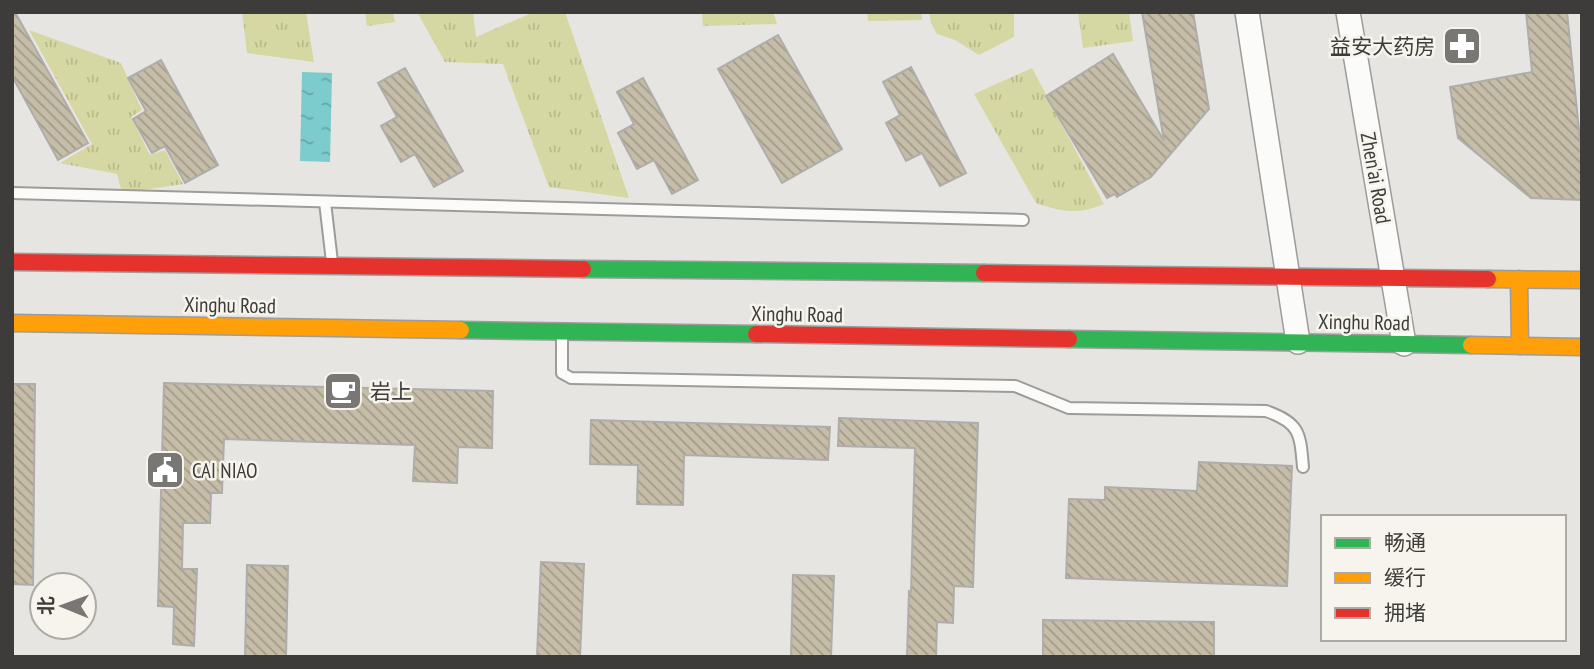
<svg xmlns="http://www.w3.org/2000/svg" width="1594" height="669" viewBox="0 0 1594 669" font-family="'PT Sans Narrow','Noto Sans SC',sans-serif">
	<defs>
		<pattern id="grass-tufts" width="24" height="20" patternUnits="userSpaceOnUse" patternTransform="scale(1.75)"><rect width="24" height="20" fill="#d5d8a2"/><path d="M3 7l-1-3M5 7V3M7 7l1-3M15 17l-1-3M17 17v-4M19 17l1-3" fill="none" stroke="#b8ba8c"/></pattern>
		<pattern id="water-ripples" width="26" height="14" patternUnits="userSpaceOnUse" patternTransform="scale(1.75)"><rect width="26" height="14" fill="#7ccbcd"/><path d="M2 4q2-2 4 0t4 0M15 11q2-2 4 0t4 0" fill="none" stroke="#67a6a7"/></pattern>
		<pattern id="building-back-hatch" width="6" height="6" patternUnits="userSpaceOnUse" patternTransform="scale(1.75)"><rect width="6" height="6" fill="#c5bda7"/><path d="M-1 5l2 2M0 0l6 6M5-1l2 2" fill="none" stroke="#a19b89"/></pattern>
	</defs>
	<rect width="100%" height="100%" fill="#e7e5e1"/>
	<g fill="url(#grass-tufts)">
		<polygon points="242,12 306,12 314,62 247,53"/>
		<polygon points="365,12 393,12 395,22 367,26"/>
		<polygon points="417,12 473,12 476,37 534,12 565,12 629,198 549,187 503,64 445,62"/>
		<polygon points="702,12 773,12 777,24 703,26"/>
		<polygon points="867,12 921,12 922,20 868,21"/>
		<polygon points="929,12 1014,12 1014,37 979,55 955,40 937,34 931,23"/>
		<polygon points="1078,12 1129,12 1133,41 1083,48"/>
		<polygon points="29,30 121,63 142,110 131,117 150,155 165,150 183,184 122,193 117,174 60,163 92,144"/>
		<path d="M1032 68 1104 204C1076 215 1063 212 1036 203L974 94Z"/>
	</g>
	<polygon fill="url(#water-ripples)" points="302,72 332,73 330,162 300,161"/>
	<g fill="url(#building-back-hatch)" stroke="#afadab" stroke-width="2">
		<polygon points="12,12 15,12 88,143 58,160 12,76"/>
		<polygon points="1142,12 1193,12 1209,109 1151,177 1117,197 1115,194 1107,198 1046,96 1113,54 1164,141"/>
		<polygon points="1526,12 1567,12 1580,140 1582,140 1582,200 1531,198 1458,138 1450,87 1532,72"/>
		<polygon points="778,35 842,149 782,183 718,69"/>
		<polygon points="161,60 218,165 185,183 165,146 152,153 133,119 146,111 128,78"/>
		<polygon points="911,67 966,173 940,186 922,153 906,161 886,123 900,115 883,82"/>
		<polygon points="405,68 463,171 434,187 415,154 401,162 381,126 397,117 378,83"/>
		<polygon points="643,78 698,180 672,194 654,160 637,169 618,133 634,124 617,92"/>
		<polygon points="164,383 493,391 492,448 458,447 457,483 413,481 415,445 224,439 222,493 211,493 210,523 183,523 182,569 197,569 194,646 173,644 174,607 158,606"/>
		<polygon points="12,384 35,384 33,585 12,584"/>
		<polygon points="839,418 978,423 973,587 954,586 953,623 937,622 936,657 907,657 909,591 911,592 915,448 838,446"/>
		<polygon points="591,420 830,427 828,460 684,455 683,505 637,504 638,465 590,464"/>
		<polygon points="1199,462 1292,466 1287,586 1066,578 1069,499 1105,500 1105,487 1197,491"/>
		<polygon points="541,562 584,564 580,657 537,657"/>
		<polygon points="247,565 288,566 286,657 245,657"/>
		<polygon points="793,575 834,576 831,657 791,657"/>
		<polygon points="1043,620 1214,622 1214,656 1043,657"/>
	</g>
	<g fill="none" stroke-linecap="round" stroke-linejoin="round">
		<defs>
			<g id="lane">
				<path d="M12 193C349 204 686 210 1023 220"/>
				<polyline points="325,202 332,262"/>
				<path d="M562 335V373L571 378 1015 386 1069 408 1266 411C1300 423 1300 433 1303 467"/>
			</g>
			<g id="street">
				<polyline points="1247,12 1298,342"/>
				<polyline points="1348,12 1404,344"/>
			</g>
			<g id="fast">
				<polyline points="583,269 984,273"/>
				<polyline points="461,330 756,334"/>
				<polyline points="1069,339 1471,345"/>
			</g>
			<g id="slow">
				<polyline points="1488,279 1582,280"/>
				<polyline points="1519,279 1520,346"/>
				<polyline points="12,323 461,330"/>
				<polyline points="1471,345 1582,347"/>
			</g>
			<g id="jam">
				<polyline points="12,262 583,269"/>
				<polyline points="984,273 1488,279"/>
				<polyline points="756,334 1069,339"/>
			</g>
		</defs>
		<use href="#lane" stroke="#9d9c9a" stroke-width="14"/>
		<use href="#street" stroke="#9d9c9a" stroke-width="26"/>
		<use href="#fast" stroke="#9d9c9a" stroke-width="19"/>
		<use href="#slow" stroke="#9d9c9a" stroke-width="19"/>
		<use href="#jam" stroke="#9d9c9a" stroke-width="19"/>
		<use href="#lane" stroke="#fbfbfa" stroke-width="10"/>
		<use href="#street" stroke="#fbfbfa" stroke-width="23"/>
		<use href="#fast" stroke="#30b455" stroke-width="16"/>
		<use href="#slow" stroke="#ff9f0a" stroke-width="16"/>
		<use href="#jam" stroke="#e5322d" stroke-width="16"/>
	</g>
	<defs>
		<symbol id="pharmacy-square" viewBox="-11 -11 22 22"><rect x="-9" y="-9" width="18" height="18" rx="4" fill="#787774" stroke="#f6f4ec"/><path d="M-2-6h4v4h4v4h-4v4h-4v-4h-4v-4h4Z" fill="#fff"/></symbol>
		<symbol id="cafe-square" viewBox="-11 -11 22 22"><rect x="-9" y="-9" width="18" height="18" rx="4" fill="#787774" stroke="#f6f4ec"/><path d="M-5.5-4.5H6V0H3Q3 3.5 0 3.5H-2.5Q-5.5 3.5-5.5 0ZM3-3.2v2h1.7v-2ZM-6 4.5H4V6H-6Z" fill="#fff"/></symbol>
		<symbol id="civic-square" viewBox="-11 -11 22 22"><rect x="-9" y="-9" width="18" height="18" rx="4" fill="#787774" stroke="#f6f4ec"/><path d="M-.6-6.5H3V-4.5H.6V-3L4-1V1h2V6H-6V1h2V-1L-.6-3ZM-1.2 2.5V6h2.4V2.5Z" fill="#fff"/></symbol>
	</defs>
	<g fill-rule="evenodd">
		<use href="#pharmacy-square" x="1440" y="24" width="44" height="44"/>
		<use href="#cafe-square" x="321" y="369" width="44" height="44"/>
		<use href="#civic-square" x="143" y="448" width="44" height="44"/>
	</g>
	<g text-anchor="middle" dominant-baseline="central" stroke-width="5" stroke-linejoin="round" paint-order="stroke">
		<g font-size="21" fill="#3d3c3a" stroke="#f6f4ec" text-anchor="start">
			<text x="1435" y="46" text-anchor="end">益安大药房</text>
			<text x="370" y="391">岩上</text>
			<text x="192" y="470">CAI NIAO</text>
		</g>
		<g font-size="21" fill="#3d3c3a" stroke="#f6f4ec">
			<text transform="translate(1376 178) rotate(80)">Zhen'ai Road</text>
			<text transform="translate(230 305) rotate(1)">Xinghu Road</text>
			<text transform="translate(797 314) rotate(1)">Xinghu Road</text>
			<text transform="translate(1364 322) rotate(1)">Xinghu Road</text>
		</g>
	</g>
	<rect width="1594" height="669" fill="none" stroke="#3d3c3a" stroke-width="28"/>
	<rect x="1321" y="515" width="245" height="126" fill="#f6f4ec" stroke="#acaaa5" stroke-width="2"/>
	<rect x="1335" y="538" width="35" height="10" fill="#30b455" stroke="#acaaa5" stroke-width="2"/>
	<text x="1384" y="550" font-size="21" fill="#3d3c3a">畅通</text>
	<rect x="1335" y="573" width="35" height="10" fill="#ff9f0a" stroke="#acaaa5" stroke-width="2"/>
	<text x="1384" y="585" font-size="21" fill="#3d3c3a">缓行</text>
	<rect x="1335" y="608" width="35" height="10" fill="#e5322d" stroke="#acaaa5" stroke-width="2"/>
	<text x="1384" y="620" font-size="21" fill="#3d3c3a">拥堵</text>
	<g transform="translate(63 606) rotate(271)"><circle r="33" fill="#f6f4ec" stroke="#acaaa5" stroke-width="2"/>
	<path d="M0-5L12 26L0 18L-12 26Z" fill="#787774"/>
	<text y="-10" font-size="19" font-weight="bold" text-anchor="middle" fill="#3d3c3a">北</text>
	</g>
</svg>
